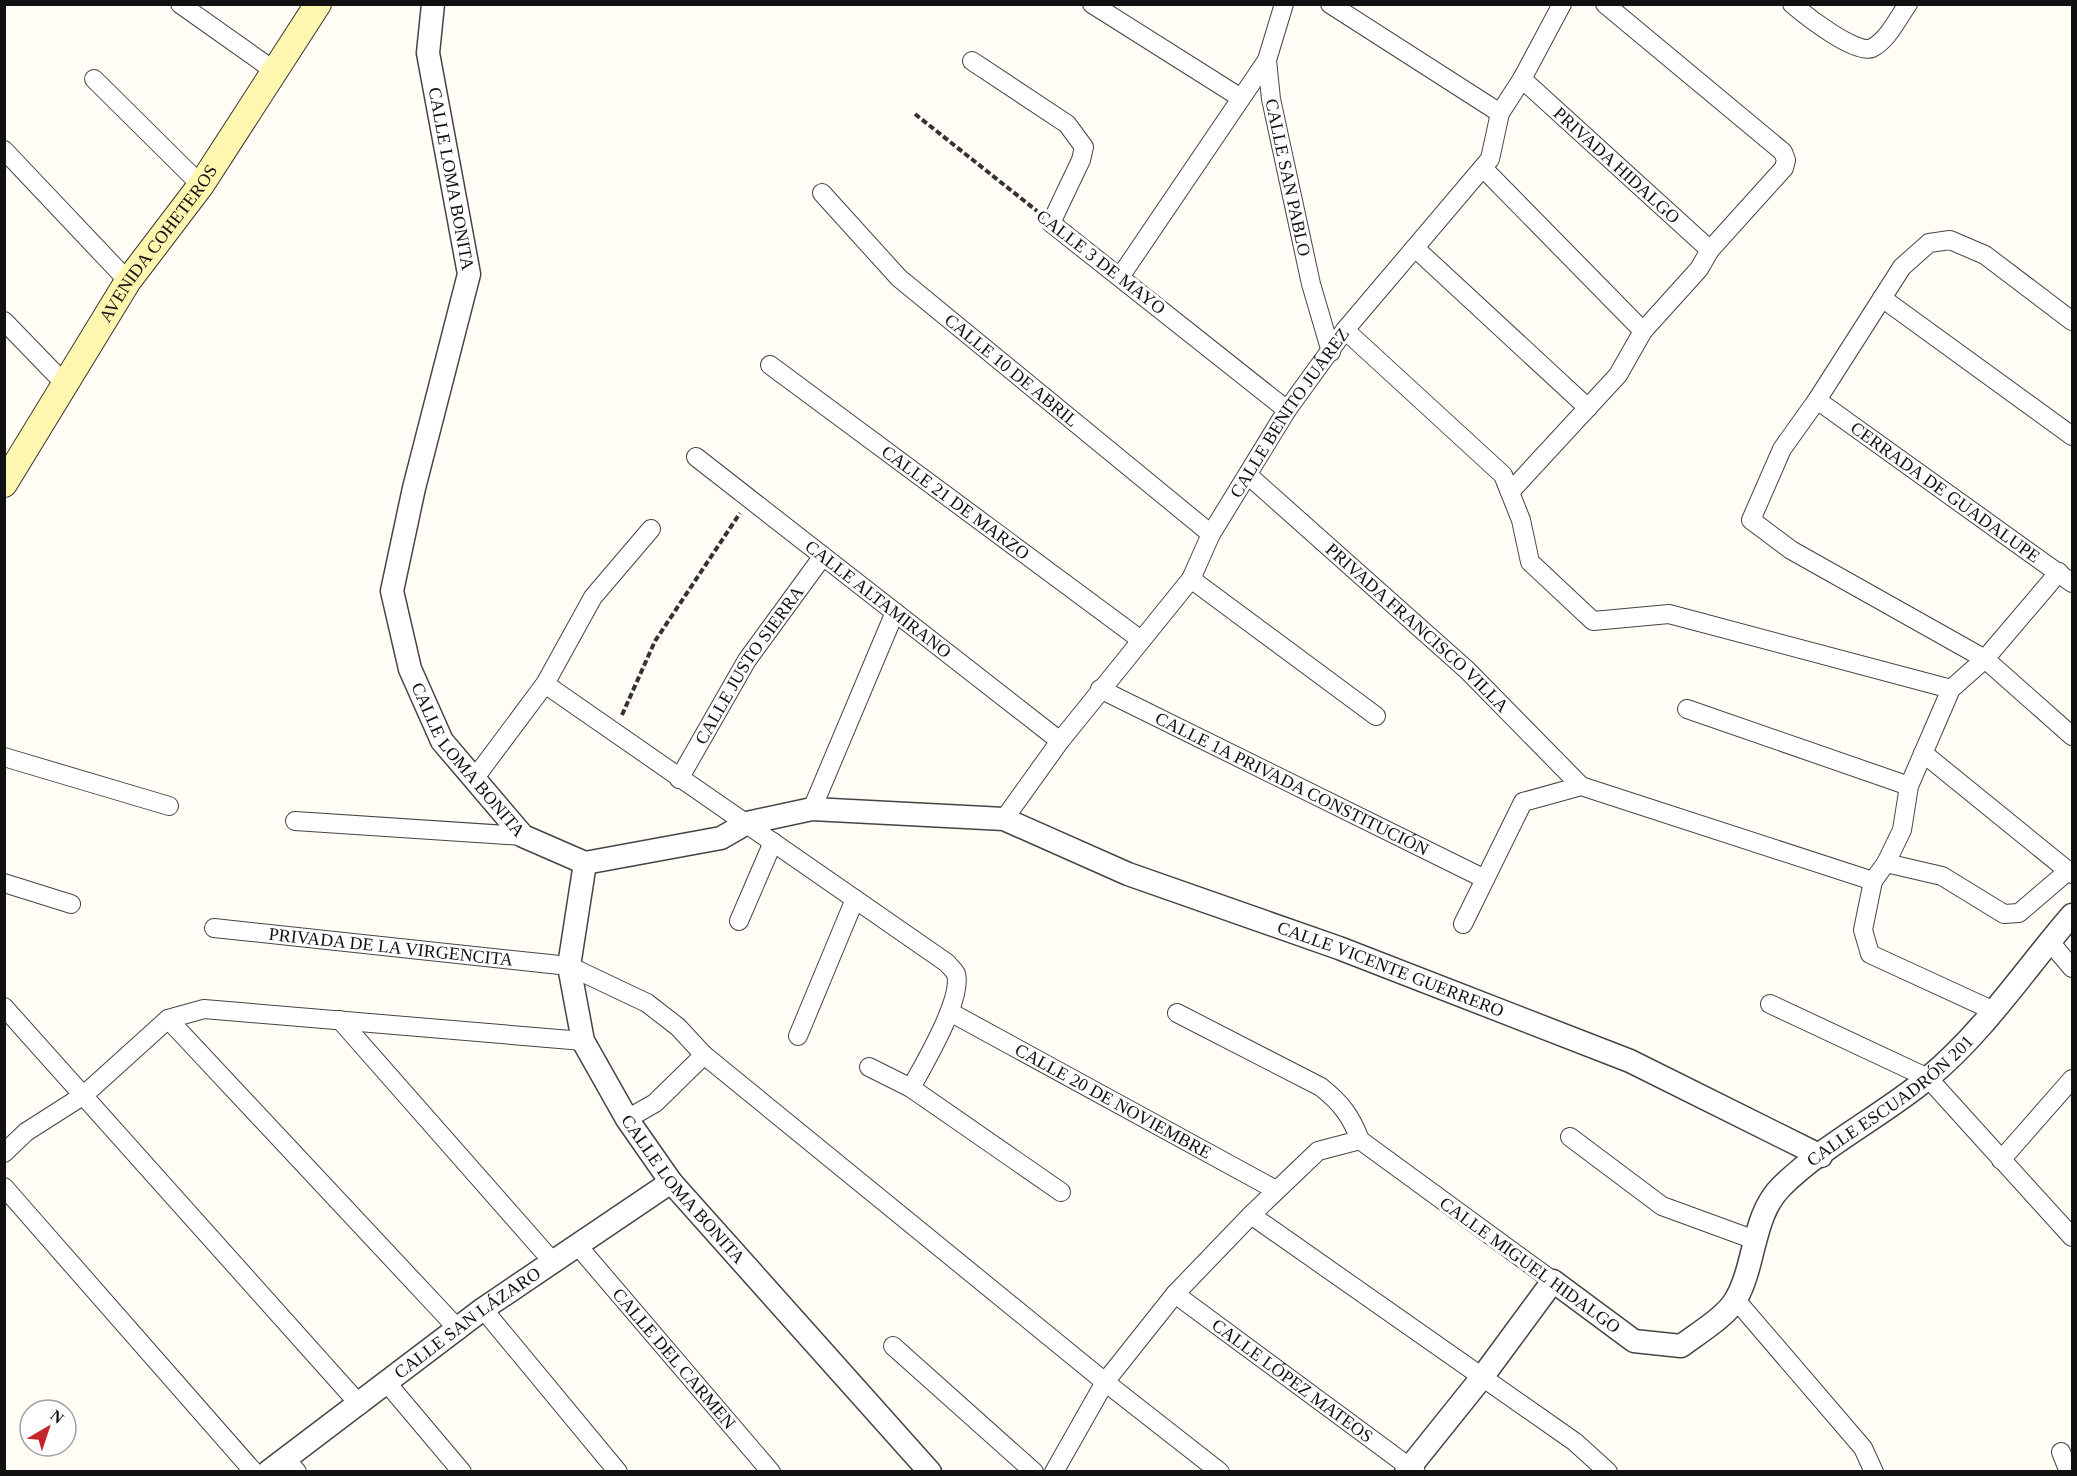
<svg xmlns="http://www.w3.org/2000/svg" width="2077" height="1476" viewBox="0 0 2077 1476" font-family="Georgia,serif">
	<rect width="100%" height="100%" fill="#fffdf5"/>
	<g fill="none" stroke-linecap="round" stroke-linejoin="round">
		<defs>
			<g id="minor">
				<polyline points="180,4 276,72"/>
				<polyline points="1092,4 1241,98"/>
				<path id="s1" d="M1284 4 1267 60 1271 99 1311 284 1331 352"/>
				<polyline points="1330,4 1500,113"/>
				<path d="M1792 4C1806 16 1856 55 1872 48 1888 40 1898 18 1908 4"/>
				<polyline points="972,61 1067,124 1084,147 1081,160 1051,223 1287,410"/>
				<polyline points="94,79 201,185"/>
				<path id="s2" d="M1522 79 1710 250"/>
				<polyline points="4,150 128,281"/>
				<polyline points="1483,168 1643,331"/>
				<path id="s3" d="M822 193 899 278 1211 534"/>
				<polyline points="1415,248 1588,408"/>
				<polyline points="1120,277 1267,60"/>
				<polyline points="1882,298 2072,436"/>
				<polyline points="4,321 65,384"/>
				<polyline points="2072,321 1985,255 1950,240 1929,243 1902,267 1817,400 1782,449 1751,520 1791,550 1985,659 2072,736"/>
				<polyline points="1345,330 1503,475 1521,520 1530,562 1593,621 1669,614 1951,689"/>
				<path id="s4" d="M770 365 1141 640"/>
				<path id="s5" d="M1817 400 2072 583"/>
				<path id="s6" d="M696 457 1060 741"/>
				<path id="s7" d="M1248 475 1467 670 1581 786"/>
				<polyline points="1510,492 1618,375 1643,331 1699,269 1710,250 1784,168 1786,160 1783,152 1605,4"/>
				<polyline points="1191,579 1376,716"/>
				<path d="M545 684 947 963C950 967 954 970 956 974 963 999 924 1064 911 1088"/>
				<path id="s8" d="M1100 689 1485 879"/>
				<polyline points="1687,709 1909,786"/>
				<polyline points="1923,753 2072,874"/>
				<polyline points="4,757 169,806"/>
				<polyline points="474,779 545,684 593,597 651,529"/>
				<path id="s9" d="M679 779 747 660 823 556"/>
				<polyline points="812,809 895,612"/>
				<path id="s10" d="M1004 819 1060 741 1191 579 1211 534 1287 410 1345 330 1490 159 1500 113 1522 79 1562 4"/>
				<polyline points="295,821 523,836"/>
				<polyline points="1886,863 1942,876 2004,914 2019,913 2068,871"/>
				<polyline points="1873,881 1863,930 1870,954 1994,1011"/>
				<polyline points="4,883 71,904"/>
				<polyline points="739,921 773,842"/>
				<polyline points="1463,924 1523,802 1581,786 1873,881 1886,863 1902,830 1909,786 1951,689 1985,659 2059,572"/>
				<path id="s11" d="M214 928 569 966 647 1003 678 1027 704 1055 1105 1382 1220 1472"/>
				<polyline points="2051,943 2072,968"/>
				<polyline points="1770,1004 1928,1078 2072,1237"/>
				<polyline points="4,1007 360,1405"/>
				<path id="s12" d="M950 1012 1276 1190"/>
				<path d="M1177 1013 1321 1087C1341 1103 1351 1116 1360 1140"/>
				<polyline points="168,1019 459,1330"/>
				<polyline points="340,1020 553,1262"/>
				<polyline points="798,1036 855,899"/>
				<polyline points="869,1067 911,1088 1061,1192"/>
				<polyline points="627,1119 655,1103 704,1055"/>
				<polyline points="1570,1137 1662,1206 1755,1240"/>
				<polyline points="1360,1140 1553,1281"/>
				<polyline points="4,1153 26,1132 84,1095 168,1019 204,1009 583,1041"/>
				<polyline points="2001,1160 2072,1079"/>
				<polyline points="4,1187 254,1472"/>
				<polyline points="1251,1215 1575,1442 1608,1472"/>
				<path id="s13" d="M578 1246 771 1472"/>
				<path id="s14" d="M1175 1294 1416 1472"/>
				<polyline points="1736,1300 1863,1448 1874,1472"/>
				<polyline points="483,1309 618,1472"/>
				<polyline points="893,1346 1034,1472"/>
				<polyline points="387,1383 462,1472"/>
				<polyline points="2061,1452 2069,1472"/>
				<polyline points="286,1459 297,1472"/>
				<polyline points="1054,1472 1105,1382 1175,1294 1251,1215 1318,1151 1360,1140"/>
			</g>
			<g id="tertiary">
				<path id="s15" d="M433 4 428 53 469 274 414 488 392 591 410 669 442 741 523 836 585 863"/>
				<path id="s16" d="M585 863 721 838 747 823 812 809 1004 819 1128 874 1339 948 1630 1061 1821 1156"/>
				<path id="s17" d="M585 863 569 966 583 1041 627 1119 671 1182 930 1472"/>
				<path id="s18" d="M268 1472 483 1309 671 1182"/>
				<path id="s19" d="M1406 1472 1483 1376 1553 1281 1634 1341 1681 1346C1697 1334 1727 1316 1736 1299 1756 1264 1752 1215 1782 1186 1825 1144 1882 1116 1928 1078 1984 1032 2025 969 2072 915"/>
			</g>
			<g id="secondary">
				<path id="s20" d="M4 484 128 281 201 185 318 4"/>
			</g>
		</defs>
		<use href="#minor" stroke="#444" stroke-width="20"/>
		<use href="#tertiary" stroke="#444" stroke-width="25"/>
		<use href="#secondary" stroke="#333" stroke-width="28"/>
		<g stroke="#333" stroke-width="4" stroke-dasharray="6 3" stroke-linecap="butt">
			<polyline points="915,114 1037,211"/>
			<polyline points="622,715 655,641 740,513"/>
		</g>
		<use href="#minor" stroke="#fff" stroke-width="18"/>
		<use href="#tertiary" stroke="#fff" stroke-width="22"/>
		<use href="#secondary" stroke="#fff6b0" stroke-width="26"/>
	</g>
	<g text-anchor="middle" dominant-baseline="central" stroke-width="6" stroke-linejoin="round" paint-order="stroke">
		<g font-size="18" fill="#111" stroke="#fff">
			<text stroke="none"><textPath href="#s2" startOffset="128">PRIVADA HIDALGO</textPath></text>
			<text stroke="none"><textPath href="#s1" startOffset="178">CALLE SAN PABLO</textPath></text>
			<text stroke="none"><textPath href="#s15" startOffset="177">CALLE LOMA BONITA</textPath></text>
			<text stroke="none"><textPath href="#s20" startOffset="286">AVENIDA COHETEROS</textPath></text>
			<text transform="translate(1101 262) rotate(38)">CALLE 3 DE MAYO</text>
			<text stroke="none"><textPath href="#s3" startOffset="260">CALLE 10 DE ABRIL</textPath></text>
			<text stroke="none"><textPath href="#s10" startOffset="498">CALLE BENITO JUÁREZ</textPath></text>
			<text stroke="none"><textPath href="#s5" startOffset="158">CERRADA DE GUADALUPE</textPath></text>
			<text stroke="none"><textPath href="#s4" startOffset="231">CALLE 21 DE MARZO</textPath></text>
			<text stroke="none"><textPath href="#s6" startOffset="231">CALLE ALTAMIRANO</textPath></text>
			<text stroke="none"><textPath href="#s7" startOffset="228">PRIVADA FRANCISCO VILLA</textPath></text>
			<text stroke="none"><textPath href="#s9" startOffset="134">CALLE JUSTO SIERRA</textPath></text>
			<text stroke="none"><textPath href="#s15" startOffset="789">CALLE LOMA BONITA</textPath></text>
			<text stroke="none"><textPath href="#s8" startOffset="214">CALLE 1A PRIVADA CONSTITUCIÓN</textPath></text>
			<text stroke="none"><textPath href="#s11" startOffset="178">PRIVADA DE LA VIRGENCITA</textPath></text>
			<text stroke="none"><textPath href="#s16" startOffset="842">CALLE VICENTE GUERRERO</textPath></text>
			<text stroke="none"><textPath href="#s19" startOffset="723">CALLE ESCUADRÓN 201</textPath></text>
			<text stroke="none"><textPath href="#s12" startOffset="186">CALLE 20 DE NOVIEMBRE</textPath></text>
			<text stroke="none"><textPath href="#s17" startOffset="360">CALLE LOMA BONITA</textPath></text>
			<text transform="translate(1530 1265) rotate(36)">CALLE MIGUEL HIDALGO</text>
			<text stroke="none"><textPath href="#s18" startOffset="249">CALLE SAN LÁZARO</textPath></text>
			<text stroke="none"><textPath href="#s13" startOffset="148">CALLE DEL CARMEN</textPath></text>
			<text stroke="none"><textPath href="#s14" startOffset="146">CALLE LÓPEZ MATEOS</textPath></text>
		</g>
	</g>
	<rect width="2077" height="1476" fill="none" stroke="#111111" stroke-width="12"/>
	<g transform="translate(48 1428) rotate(39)"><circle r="28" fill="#ffffff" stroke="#a0a0a0" stroke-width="1.5"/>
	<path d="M0-4.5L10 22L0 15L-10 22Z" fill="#c4262e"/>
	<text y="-9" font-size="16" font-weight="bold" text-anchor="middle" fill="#111111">N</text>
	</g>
</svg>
